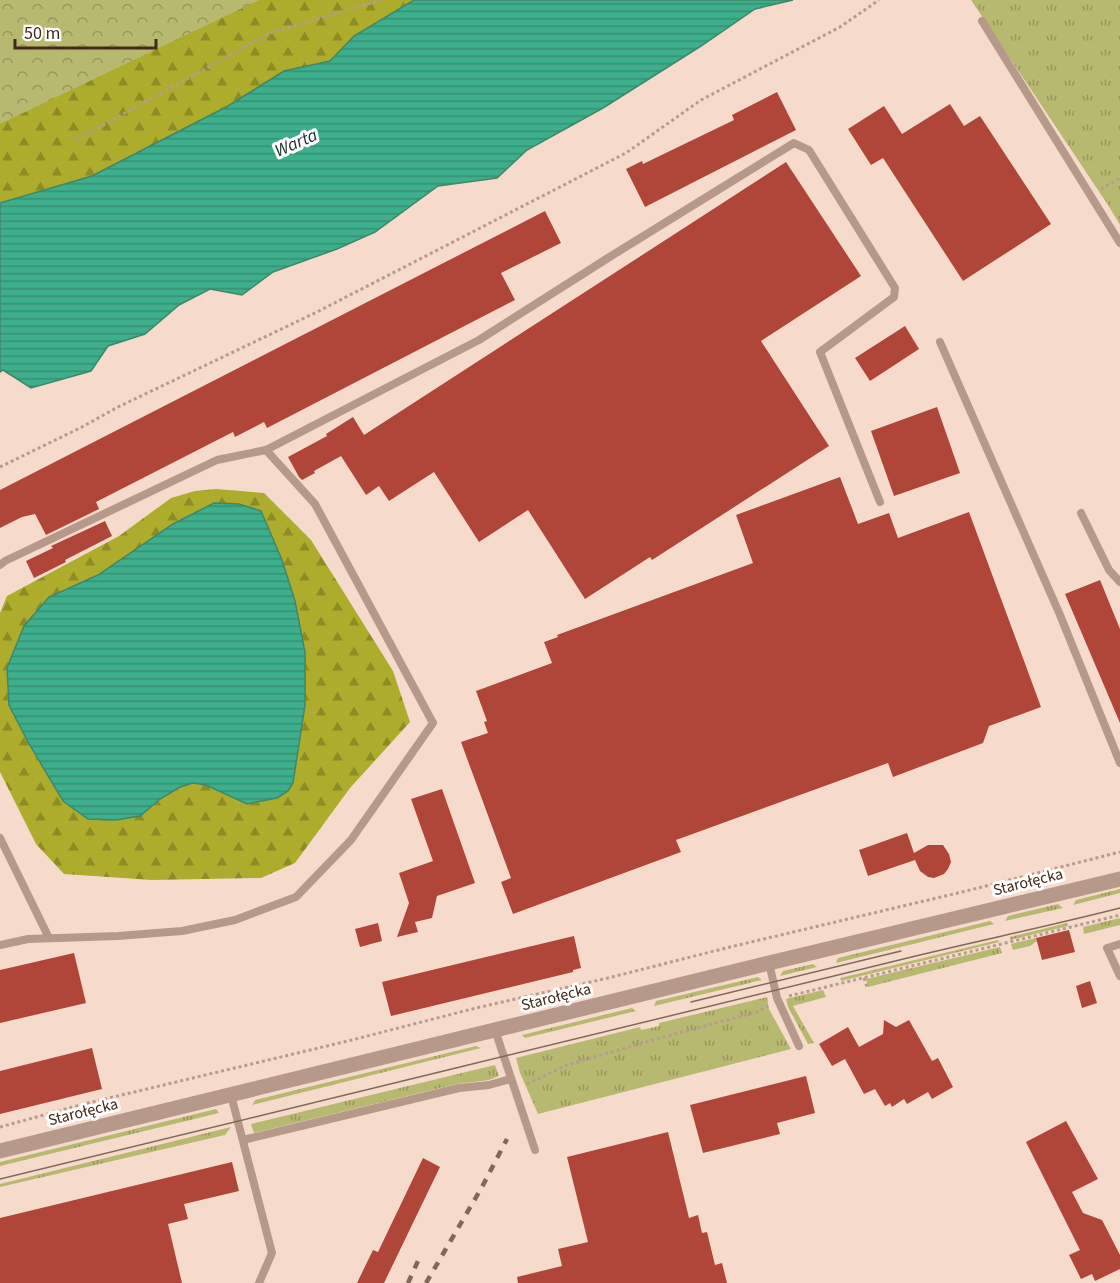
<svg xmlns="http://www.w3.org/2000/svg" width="1120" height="1283" viewBox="0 0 1120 1283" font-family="'Source Sans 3',sans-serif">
	<defs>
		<pattern id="grass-tufts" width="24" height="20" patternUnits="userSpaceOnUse" patternTransform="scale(1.5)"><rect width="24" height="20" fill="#b8b971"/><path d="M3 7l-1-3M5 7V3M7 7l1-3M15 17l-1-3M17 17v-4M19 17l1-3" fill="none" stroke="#97965c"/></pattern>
		<pattern id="forest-firs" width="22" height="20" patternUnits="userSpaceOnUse" patternTransform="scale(1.5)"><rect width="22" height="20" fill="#adac2c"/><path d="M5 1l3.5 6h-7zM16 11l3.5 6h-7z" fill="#8e8c25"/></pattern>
		<pattern id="park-crowns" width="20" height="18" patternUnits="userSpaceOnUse" patternTransform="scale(1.5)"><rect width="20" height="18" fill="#b8b971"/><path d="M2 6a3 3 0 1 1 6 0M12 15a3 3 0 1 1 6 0" fill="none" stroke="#97965c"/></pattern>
		<pattern id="water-rules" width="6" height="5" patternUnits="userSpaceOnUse" patternTransform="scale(1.5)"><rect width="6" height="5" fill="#3eaf8c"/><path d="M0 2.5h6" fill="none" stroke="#368e72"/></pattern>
	</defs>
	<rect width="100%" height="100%" fill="#f6dbcd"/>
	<g fill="url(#grass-tufts)">
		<polygon points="971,0 1120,0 1120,225 1108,205"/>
		<polygon points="1120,889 1120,893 1073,905 1076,900"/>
		<polygon points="1058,904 1063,908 1005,921 1008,916"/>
		<polygon points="1120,918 1120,925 1084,934 1083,927"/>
		<polygon points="990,921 994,924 836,963 838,958"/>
		<polygon points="1067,923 1068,926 1010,940 1010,937"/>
		<polygon points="1036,938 1037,941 1030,946 1013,950 1011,944"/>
		<polygon points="998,940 999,942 841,981 840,978"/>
		<polygon points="1000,947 1002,953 868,987 866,979"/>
		<polygon points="813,964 817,967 780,976 783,971"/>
		<polygon points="758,977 762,980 654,1006 656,1001"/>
		<polygon points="823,990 826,997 793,1006 814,1043 808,1044 788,1007 786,999"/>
		<polygon points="767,997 769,1009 791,1049 538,1114 520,1073 516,1058 640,1027 641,1030 659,1026 659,1023"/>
		<polygon points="632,1008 636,1011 525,1038 522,1035"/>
		<polygon points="476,1046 481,1048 252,1105 255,1100"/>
		<polygon points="495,1065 499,1076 489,1080 457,1084 254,1133 251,1124"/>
		<polygon points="216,1109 219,1113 0,1166 0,1162"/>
		<polygon points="231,1127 225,1135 0,1187 0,1184"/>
	</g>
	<g fill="url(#forest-firs)">
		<polygon points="0,0 414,0 354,36 330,61 284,71 228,106 92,176 0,203"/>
		<polygon points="216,489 264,493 311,540 393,671 410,722 350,788 295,863 261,878 152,880 64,874 36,844 0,772 0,613 7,596 119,536 171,498 195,491"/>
	</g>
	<polygon fill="url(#park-crowns)" points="0,0 259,0 0,124"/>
	<g fill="url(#water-rules)" stroke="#40876a" stroke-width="1.5">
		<polygon points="414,0 793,0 755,9 701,46 603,108 527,150 497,178 438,186 375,232 337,249 273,272 242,295 210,289 179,305 145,334 108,346 91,371 31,388 3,370 0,372 0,203 92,176 228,106 284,71 330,61 354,36"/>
		<polygon points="214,503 239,504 261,511 282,560 295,601 305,652 305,705 293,783 288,791 277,798 247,804 206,785 193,783 180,787 160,799 140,816 116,820 88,819 63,801 28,742 9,705 7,668 24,626 49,597 98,575 173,524"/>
	</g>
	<g fill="#b04539">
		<polygon points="777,92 796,130 645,207 626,169 642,161 643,164 734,120 732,115"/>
		<polygon points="950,104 964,126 980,116 1051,224 963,281 883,158 871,165 848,129 884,106 902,134"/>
		<polygon points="786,162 861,276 761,341 829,446 652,560 650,557 585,599 528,510 479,542 434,472 389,501 379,486 366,495 341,456 314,471 315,473 302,480 299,477 288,457 327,436 326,434 353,417 364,435"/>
		<polygon points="545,211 561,243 501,273 515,300 267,428 264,422 235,437 233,432 96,502 99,509 46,535 35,514 22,517 0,528 0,490"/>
		<polygon points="905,326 919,349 870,381 855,358"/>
		<polygon points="937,407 960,473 894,496 871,431"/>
		<polygon points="840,477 858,524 889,513 898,538 969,512 1041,707 989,726 983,743 893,777 888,763 676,840 681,852 513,914 501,882 511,878 461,742 488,733 484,722 487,721 476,691 552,663 544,642 558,637 557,635 753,563 736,515"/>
		<polygon points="105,521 112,536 65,560 66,562 34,578 26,561 53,548 51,546"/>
		<polygon points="1100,580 1120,629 1120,723 1065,594"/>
		<polygon points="442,789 475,883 437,896 432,918 415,922 418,932 397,937 409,903 399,873 433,861 411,799"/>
		<polygon points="907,833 914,853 928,845 943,845 949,854 951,862 948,869 944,874 934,878 928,877 920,871 915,860 868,876 859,850"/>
		<polygon points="378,923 382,941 360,947 355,929"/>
		<polygon points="1069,930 1075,952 1042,960 1036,938"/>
		<polygon points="574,936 581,968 573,970 573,972 391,1016 382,982"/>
		<polygon points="74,953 86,1003 0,1023 0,970"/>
		<polygon points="1090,981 1097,1003 1082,1008 1076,986"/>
		<polygon points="884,1020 896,1027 909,1020 932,1061 938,1058 953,1087 932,1099 928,1092 907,1104 904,1099 892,1107 890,1103 885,1106 875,1089 864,1094 845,1059 832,1066 819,1044 848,1027 859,1047 883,1034"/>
		<polygon points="92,1048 102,1089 0,1114 0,1071"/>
		<polygon points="806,1076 815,1113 777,1123 780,1134 703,1153 690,1105"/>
		<polygon points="1066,1121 1098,1179 1072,1192 1083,1213 1102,1220 1120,1255 1120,1269 1095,1281 1092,1274 1081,1279 1069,1255 1080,1250 1026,1142"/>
		<polygon points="668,1132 689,1218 698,1215 702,1233 707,1232 715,1265 722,1263 727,1283 518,1283 517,1277 562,1266 558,1249 588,1242 567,1157"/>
		<polygon points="423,1158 440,1167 384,1283 357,1283 373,1250 378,1252"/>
		<polygon points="232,1162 239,1191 184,1204 188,1219 168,1224 182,1283 0,1283 0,1218"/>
	</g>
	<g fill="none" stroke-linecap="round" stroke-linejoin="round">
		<g stroke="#b79c8e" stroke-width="3" stroke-dasharray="3 3" stroke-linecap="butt">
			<polyline points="76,140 272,32 382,0"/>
			<polyline points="1101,189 1120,178"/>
			<polyline points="0,467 82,427 118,407 317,312 626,153 701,100 840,27 879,0"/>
			<polyline points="864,978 867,987"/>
			<polyline points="789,996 1120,915"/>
			<polyline points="527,1084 567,1065 653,1040 757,1012 768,1006"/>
			<polyline points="0,1127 84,1104 352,1040 476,1008 608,978 730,947 962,892 1120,852"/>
		</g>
		<g stroke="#b6998a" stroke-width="8">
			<polyline points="982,21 1120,243"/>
			<polyline points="940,342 1060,615 1120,763"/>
			<polyline points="1081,513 1109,570 1120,582"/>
			<polyline points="0,565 5,561 217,460 266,450 479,340 608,258 794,143 809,150 895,288 894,297 820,352 880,502"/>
			<polyline points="0,838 49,938"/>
			<polyline points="1120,944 1107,948 1120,976"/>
			<polyline points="0,945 28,939 118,936 182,931 235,920 296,897 351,840 433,723 315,504 266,450"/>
			<polyline points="769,963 777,998 799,1046"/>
			<polyline points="495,1030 535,1150"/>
			<polyline points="231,1095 272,1253 259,1283"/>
			<polyline points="243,1140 459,1088 489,1085 510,1079"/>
		</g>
		<polyline stroke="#b6998a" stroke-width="15" points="0,1151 769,963 1120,879"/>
		<g stroke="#83685a" stroke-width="1.5">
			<polyline points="691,1002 901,951"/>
			<path d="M0 1179C294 1105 589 1038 883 964 962 944 1042 928 1120 908"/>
		</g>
		<g stroke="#83685a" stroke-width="4.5" stroke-dasharray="8 8" stroke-linecap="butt">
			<polyline points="408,1283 418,1261"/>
			<polyline points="426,1283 482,1187 507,1139"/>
		</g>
	</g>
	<g text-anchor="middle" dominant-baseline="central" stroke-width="6" stroke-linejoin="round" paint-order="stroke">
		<g font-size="16" fill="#43291b" stroke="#fff">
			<text transform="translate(1028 882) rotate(-14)">Starołęcka</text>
			<text transform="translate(556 997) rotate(-14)">Starołęcka</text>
			<text transform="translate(83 1112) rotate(-14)">Starołęcka</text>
		</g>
		<g font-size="18" font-style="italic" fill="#172f26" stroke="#fff">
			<text transform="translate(296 143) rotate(-24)">Warta</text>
		</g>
	</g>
	<path d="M15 39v9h141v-9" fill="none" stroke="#43291b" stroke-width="3"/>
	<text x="24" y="39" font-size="18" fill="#43291b" stroke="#ffffff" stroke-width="4.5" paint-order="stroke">50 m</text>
</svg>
